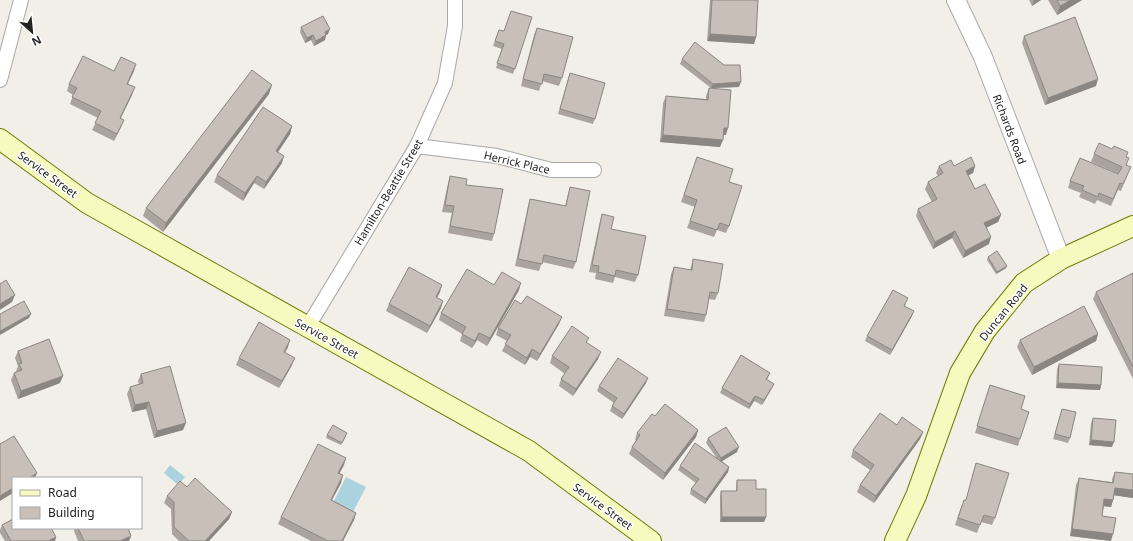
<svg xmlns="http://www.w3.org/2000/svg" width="1133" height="541" viewBox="0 0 1133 541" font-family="'Noto Sans',sans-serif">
	<rect width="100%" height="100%" fill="#f2efe9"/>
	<g fill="#aad3df">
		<polygon points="170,465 185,477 178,485 164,473"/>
		<polygon points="346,477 366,487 353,512 333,503"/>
	</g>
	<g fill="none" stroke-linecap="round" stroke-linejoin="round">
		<defs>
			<g id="minor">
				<polyline points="0,80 21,0"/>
				<polyline points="417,146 497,156 551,170 594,170"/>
				<polyline points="307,328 417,146 445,83 455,26 455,0"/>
			</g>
			<polyline id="tertiary" points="956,0 983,57 1061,259"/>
			<g id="secondary">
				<polyline points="0,139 87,203 529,451 651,541"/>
				<polyline points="895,541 916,496 960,373 985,331 1024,283 1061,259 1133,226"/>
			</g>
		</defs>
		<use href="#minor" stroke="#a9a9a9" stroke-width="16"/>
		<use href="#tertiary" stroke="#a9a9a9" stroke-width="20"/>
		<use href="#secondary" stroke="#707d05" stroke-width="22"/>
		<use href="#minor" stroke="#fff" stroke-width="14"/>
		<use href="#tertiary" stroke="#fff" stroke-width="18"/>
		<use href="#secondary" stroke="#f7fabf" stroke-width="20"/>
	</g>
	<g fill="#aba49e">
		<polygon points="710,0 758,0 756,37 754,44 707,41"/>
		<polygon points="1029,0 1041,0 1032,6"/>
		<polygon points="1048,0 1082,0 1057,15"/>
		<polygon points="532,17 513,74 496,68 502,49 493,46 499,30 504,31"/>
		<polygon points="301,27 328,34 326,35 325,40 314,46 311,40 305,43 300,32"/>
		<polygon points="537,28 562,78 559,86 542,81 539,91 521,86 534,35"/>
		<polygon points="1024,36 1096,86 1045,105 1022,43"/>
		<polygon points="682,59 739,87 711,88 680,64"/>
		<polygon points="114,71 134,71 128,84 132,95 121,118 121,127 114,141 92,130 98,118 70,104 73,95 67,91 69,84"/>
		<polygon points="570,73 595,119 593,124 558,114"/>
		<polygon points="709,88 726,135 723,135 720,147 660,142 663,103 666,96 706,99 706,96"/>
		<polygon points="269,94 163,232 143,216 146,208"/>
		<polygon points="292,126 290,134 278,152 282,163 264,189 254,183 243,201 214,182 217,175"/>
		<polygon points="1094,154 1127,157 1127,165 1128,174 1121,191 1118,190 1111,206 1097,200 1095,204 1079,197 1081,193 1068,188 1070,181 1118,174 1119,174 1091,162"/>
		<polygon points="697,157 729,182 729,226 726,233 717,230 714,237 687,228 695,207 681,202"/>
		<polygon points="939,166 975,166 973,173 968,175 975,189 1001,215 998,222 986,228 989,244 963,258 952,238 933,249 916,216 918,209 932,202 925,189 928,182 938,176 936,173"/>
		<polygon points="450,176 466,185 494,234 492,241 448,233 452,213 442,212 448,183"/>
		<polygon points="570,187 576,262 573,269 542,262 539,271 515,266 528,206 530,199 565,206 568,194"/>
		<polygon points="602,214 638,275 635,282 615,277 613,283 595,279 596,273 589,272 600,221"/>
		<polygon points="988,257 1007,266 1006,268 996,274 987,260"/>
		<polygon points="693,259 718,293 715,300 709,299 706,315 704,322 664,316 671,274 674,267 690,270"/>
		<polygon points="1133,273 1133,379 1093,299 1096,292"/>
		<polygon points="494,285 519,290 487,346 477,340 472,348 460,341 462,334 439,320 441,313"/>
		<polygon points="440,292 437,298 441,308 427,333 386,311 389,304"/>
		<polygon points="906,303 905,306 912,316 890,355 865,341 867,336"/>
		<polygon points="521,304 559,324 537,361 530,357 525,365 502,351 507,341 496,335 498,328"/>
		<polygon points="1098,334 1096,341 1032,375 1017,347 1020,340"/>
		<polygon points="587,342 598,359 573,396 559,386 561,379 565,374 550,363 552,356"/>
		<polygon points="288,347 285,353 292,365 279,388 236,365 239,358"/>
		<polygon points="18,351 60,383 18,399 11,380 14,373 17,372 16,371 18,366 15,358"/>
		<polygon points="1059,364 1101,385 1100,390 1056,388 1057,369"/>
		<polygon points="770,373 767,380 774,384 772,388 762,405 754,401 749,409 720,393 722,388"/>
		<polygon points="141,374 183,430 154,438 146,409 132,412 127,394 130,387 139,384 138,381"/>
		<polygon points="646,383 622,419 610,411 612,406 614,403 597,391 599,386"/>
		<polygon points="990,385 1021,409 1020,439 1018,446 975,433"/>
		<polygon points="1062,409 1070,438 1068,443 1053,439"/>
		<polygon points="1093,418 1112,447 1089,445 1091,423"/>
		<polygon points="897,425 923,432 920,439 874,503 857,492 860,485 870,470 851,457 853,450"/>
		<polygon points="698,430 696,437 663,480 629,454 632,447 636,441 635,440 637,433"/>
		<polygon points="327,435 346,436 341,445 326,438"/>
		<polygon points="708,438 737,452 722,461 729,467 728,472 705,504 690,494 691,489 696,483 678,470 680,466 716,457 706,443"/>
		<polygon points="976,463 995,518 992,525 981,522 977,533 955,525 961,507 966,500 974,470"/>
		<polygon points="344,465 339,473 341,483 332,500 356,513 354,520 343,541 311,541 278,524 281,517"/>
		<polygon points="1115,472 1133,498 1114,495 1113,500 1111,507 1104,506 1102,516 1111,541 1070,536 1076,485 1079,478 1112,482 1112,479"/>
		<polygon points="737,480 756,489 766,517 764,522 720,522 720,496 721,491 736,491 736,485"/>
		<polygon points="187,487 232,512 229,519 209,541 179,541 172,534 171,509 164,503 167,496"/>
		<polygon points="2,525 56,537 55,541 5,541 0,533 0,530"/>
		<polygon points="75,528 128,528 131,536 129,541 78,541 74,531"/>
	</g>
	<g fill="#8b8681">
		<polygon points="1034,0 1041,0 1032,6"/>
		<polygon points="1071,0 1082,0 1057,15 1060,6"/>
		<polygon points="330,29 328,34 323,37 325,32"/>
		<polygon points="710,34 756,37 754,44 707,41"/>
		<polygon points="313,35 311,40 305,43 307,38"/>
		<polygon points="326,35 325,40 314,46 316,41"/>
		<polygon points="136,64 134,71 124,91 127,84"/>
		<polygon points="1098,79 1096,86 1045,105 1048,98"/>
		<polygon points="741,82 739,87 711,88 713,84"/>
		<polygon points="272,85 269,94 163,232 166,223"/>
		<polygon points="135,87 132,95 117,125 120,118"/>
		<polygon points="124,120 121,127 114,141 117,134"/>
		<polygon points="292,126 290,134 274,158 276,151"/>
		<polygon points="724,128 728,128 726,135 721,135"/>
		<polygon points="663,135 723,140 720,147 660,142"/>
		<polygon points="284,156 282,163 264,189 266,182"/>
		<polygon points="975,166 973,173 963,178 966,171"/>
		<polygon points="257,176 254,183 243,201 245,193"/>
		<polygon points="1001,215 998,222 981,230 984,223"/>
		<polygon points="955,231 952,238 933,249 935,242"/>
		<polygon points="991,237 989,244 963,258 965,251"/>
		<polygon points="1007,266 1006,268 996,274 997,272"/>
		<polygon points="521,283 519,290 487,346 490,338"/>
		<polygon points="442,285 440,292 433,304 436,297"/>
		<polygon points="15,295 12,302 0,310 0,304"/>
		<polygon points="443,301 441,308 427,333 430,326"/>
		<polygon points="914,311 912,316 890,355 892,350"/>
		<polygon points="31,314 29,318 0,335 0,331"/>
		<polygon points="562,317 559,324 537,361 540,354"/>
		<polygon points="479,333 477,340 472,348 475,341"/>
		<polygon points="1098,334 1096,341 1032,375 1034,367"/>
		<polygon points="290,340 288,347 281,359 284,352"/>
		<polygon points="532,349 530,357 525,365 527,358"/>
		<polygon points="601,352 598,359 573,396 576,389"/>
		<polygon points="295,358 292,365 279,388 282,381"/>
		<polygon points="63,376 60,383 18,399 21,391"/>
		<polygon points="648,378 646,383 622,419 624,414"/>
		<polygon points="1058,383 1101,385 1100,390 1056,388"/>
		<polygon points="774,384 772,388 762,405 764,400"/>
		<polygon points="755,396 754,401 749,409 750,404"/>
		<polygon points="149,402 146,409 132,412 135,405"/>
		<polygon points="186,423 183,430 154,438 157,431"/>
		<polygon points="698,430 696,437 663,480 665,473"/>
		<polygon points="923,432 920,439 874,503 876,496"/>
		<polygon points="1091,440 1114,442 1112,447 1089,445"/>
		<polygon points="739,447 737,452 719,463 721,458"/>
		<polygon points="346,458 344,465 336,480 338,473"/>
		<polygon points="729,467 728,472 705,504 706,499"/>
		<polygon points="37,473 35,478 29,478"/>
		<polygon points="343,475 341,483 328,507 331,500"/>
		<polygon points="13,488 13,493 0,501 0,496"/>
		<polygon points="1115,488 1133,490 1133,498 1112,495"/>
		<polygon points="1104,499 1113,500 1111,507 1102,506"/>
		<polygon points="232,512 229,519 209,541 205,541"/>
		<polygon points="356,513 354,520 343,541 342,541"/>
		<polygon points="722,517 766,517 764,522 720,522"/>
		<polygon points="1072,529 1113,534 1111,541 1070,536"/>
		<polygon points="131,536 129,541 120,541"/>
		<polygon points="56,537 55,541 48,541"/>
	</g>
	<g fill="#c7bfb8" stroke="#8b8681">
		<polygon points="712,0 758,0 756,37 710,34"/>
		<polygon points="1057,0 1071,0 1060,6"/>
		<polygon points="511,11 532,17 515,69 497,63 504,44 495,41 499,30 504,31"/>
		<polygon points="323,16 330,29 325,32 326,35 316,41 313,35 307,38 301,27"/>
		<polygon points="1075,17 1098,79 1048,98 1024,36"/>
		<polygon points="537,28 573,37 562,78 544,74 542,84 523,79"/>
		<polygon points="695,42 724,65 740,65 741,82 713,84 682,59"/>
		<polygon points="83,56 114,71 121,57 136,64 127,84 135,87 120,118 124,120 117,134 95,123 101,111 72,97 77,88 69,84"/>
		<polygon points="252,70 272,85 166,223 146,208"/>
		<polygon points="570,73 605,83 595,119 560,109"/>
		<polygon points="709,88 731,90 728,128 724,128 723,140 663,135 666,96 708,100"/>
		<polygon points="263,107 292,126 276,151 284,156 266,182 257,176 245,193 217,175"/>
		<polygon points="1099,143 1112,149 1114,146 1128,152 1126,157 1129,158 1126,165 1131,167 1123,184 1120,183 1113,199 1099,193 1098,197 1082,190 1084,186 1070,181 1080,158 1118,174 1122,167 1094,154"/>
		<polygon points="697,157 733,169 729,182 742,186 729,226 720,223 717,230 690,221 697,200 684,195"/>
		<polygon points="971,157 975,166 966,171 975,189 985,184 1001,215 984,223 991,237 965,251 955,231 935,242 918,209 937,199 928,182 943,173 939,166 951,160 954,166"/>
		<polygon points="450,176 467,179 466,185 503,189 494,234 450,226 454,206 445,205"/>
		<polygon points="570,187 590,191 576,262 544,255 542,264 518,259 530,199 566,206"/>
		<polygon points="602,214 614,217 611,229 646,236 638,275 616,270 615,276 598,272 599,266 592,265"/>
		<polygon points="997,251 1007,266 997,272 988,257"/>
		<polygon points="693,259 723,264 718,293 710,292 706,315 667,309 674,267 692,270"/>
		<polygon points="409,267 442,285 436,297 443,301 430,326 389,304"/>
		<polygon points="467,269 494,285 502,272 521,283 490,338 479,333 475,341 462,334 466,327 441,313"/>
		<polygon points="1133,273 1133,367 1096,292"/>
		<polygon points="6,280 15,295 0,304 0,284"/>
		<polygon points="893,290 908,298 904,306 914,311 892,350 867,336"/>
		<polygon points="527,296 562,317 540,354 532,349 527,358 505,344 511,335 498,328 515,300 521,304"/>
		<polygon points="24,301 31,314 0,331 0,314"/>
		<polygon points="1084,306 1098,334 1034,367 1020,340"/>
		<polygon points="259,322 290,340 284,352 295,358 282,381 239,358"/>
		<polygon points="572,326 589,338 586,342 601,352 576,389 561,379 569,367 552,356"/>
		<polygon points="49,339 63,376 21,391 14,373 22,370 19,364 22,363 18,351"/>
		<polygon points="741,355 770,373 766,379 774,384 764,400 755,396 750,404 722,388"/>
		<polygon points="618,358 648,378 624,414 612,406 617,398 599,386"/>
		<polygon points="1059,364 1102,367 1101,385 1058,383"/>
		<polygon points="170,366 186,423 157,431 149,402 135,405 130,387 143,383 141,374"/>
		<polygon points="990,385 1025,396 1021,409 1029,412 1020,439 977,426"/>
		<polygon points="665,404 698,430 665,473 632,447 640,435 637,433 652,414 655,416"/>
		<polygon points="1062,409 1076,412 1070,438 1055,434"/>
		<polygon points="880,413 897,425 902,417 923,432 876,496 860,485 874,465 853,450"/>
		<polygon points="1093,418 1116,420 1114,442 1091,440"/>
		<polygon points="333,425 347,433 342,443 327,435"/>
		<polygon points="726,427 739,447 721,458 708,438"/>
		<polygon points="14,436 37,473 29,478 13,478 13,488 0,496 0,444"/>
		<polygon points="695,443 729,467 706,499 691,489 699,479 680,466"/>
		<polygon points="318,444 346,458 338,473 343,475 331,500 356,513 342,541 328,541 281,517"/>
		<polygon points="976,463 1009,473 995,518 984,515 980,525 958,518 964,500 966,500"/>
		<polygon points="1115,472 1133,474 1133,490 1115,488 1113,500 1104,499 1102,516 1116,518 1113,534 1072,529 1079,478 1113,483"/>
		<polygon points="195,478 232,512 205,541 189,541 174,527 174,502 167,496 180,481 187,487"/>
		<polygon points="737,480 756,480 756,489 766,489 766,517 722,517 721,491 737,491"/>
		<polygon points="13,519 13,528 51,528 56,537 48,541 11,541 2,525"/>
		<polygon points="78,528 128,528 131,536 120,541 84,541"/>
	</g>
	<g text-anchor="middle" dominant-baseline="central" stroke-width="3" stroke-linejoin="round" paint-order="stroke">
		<g font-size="11" fill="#222" stroke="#fff">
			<text transform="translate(1010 129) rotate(69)">Richards Road</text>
			<text transform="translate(517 162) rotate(13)">Herrick Place</text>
			<text transform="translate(48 174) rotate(36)">Service Street</text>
			<text transform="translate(388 192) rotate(-59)">Hamilton-Beattie Street</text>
			<text transform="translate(1003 312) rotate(-51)">Duncan Road</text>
			<text transform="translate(327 338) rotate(29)">Service Street</text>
			<text transform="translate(603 506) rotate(36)">Service Street</text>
		</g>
	</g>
	<rect x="12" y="477" width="130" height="52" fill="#ffffff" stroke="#a7a7a7"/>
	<rect x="20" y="490" width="20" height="6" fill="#f7fabf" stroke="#a7a7a7"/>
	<text x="48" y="497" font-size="12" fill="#222222">Road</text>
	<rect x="20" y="507" width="20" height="12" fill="#c7bfb8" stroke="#a7a7a7"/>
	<text x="48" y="517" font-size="12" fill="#222222">Building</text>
	<g transform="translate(32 32) rotate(153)" stroke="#ffffff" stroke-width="3" paint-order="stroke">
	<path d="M0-3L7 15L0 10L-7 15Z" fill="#222222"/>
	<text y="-6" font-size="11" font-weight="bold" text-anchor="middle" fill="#222222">N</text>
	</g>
</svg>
